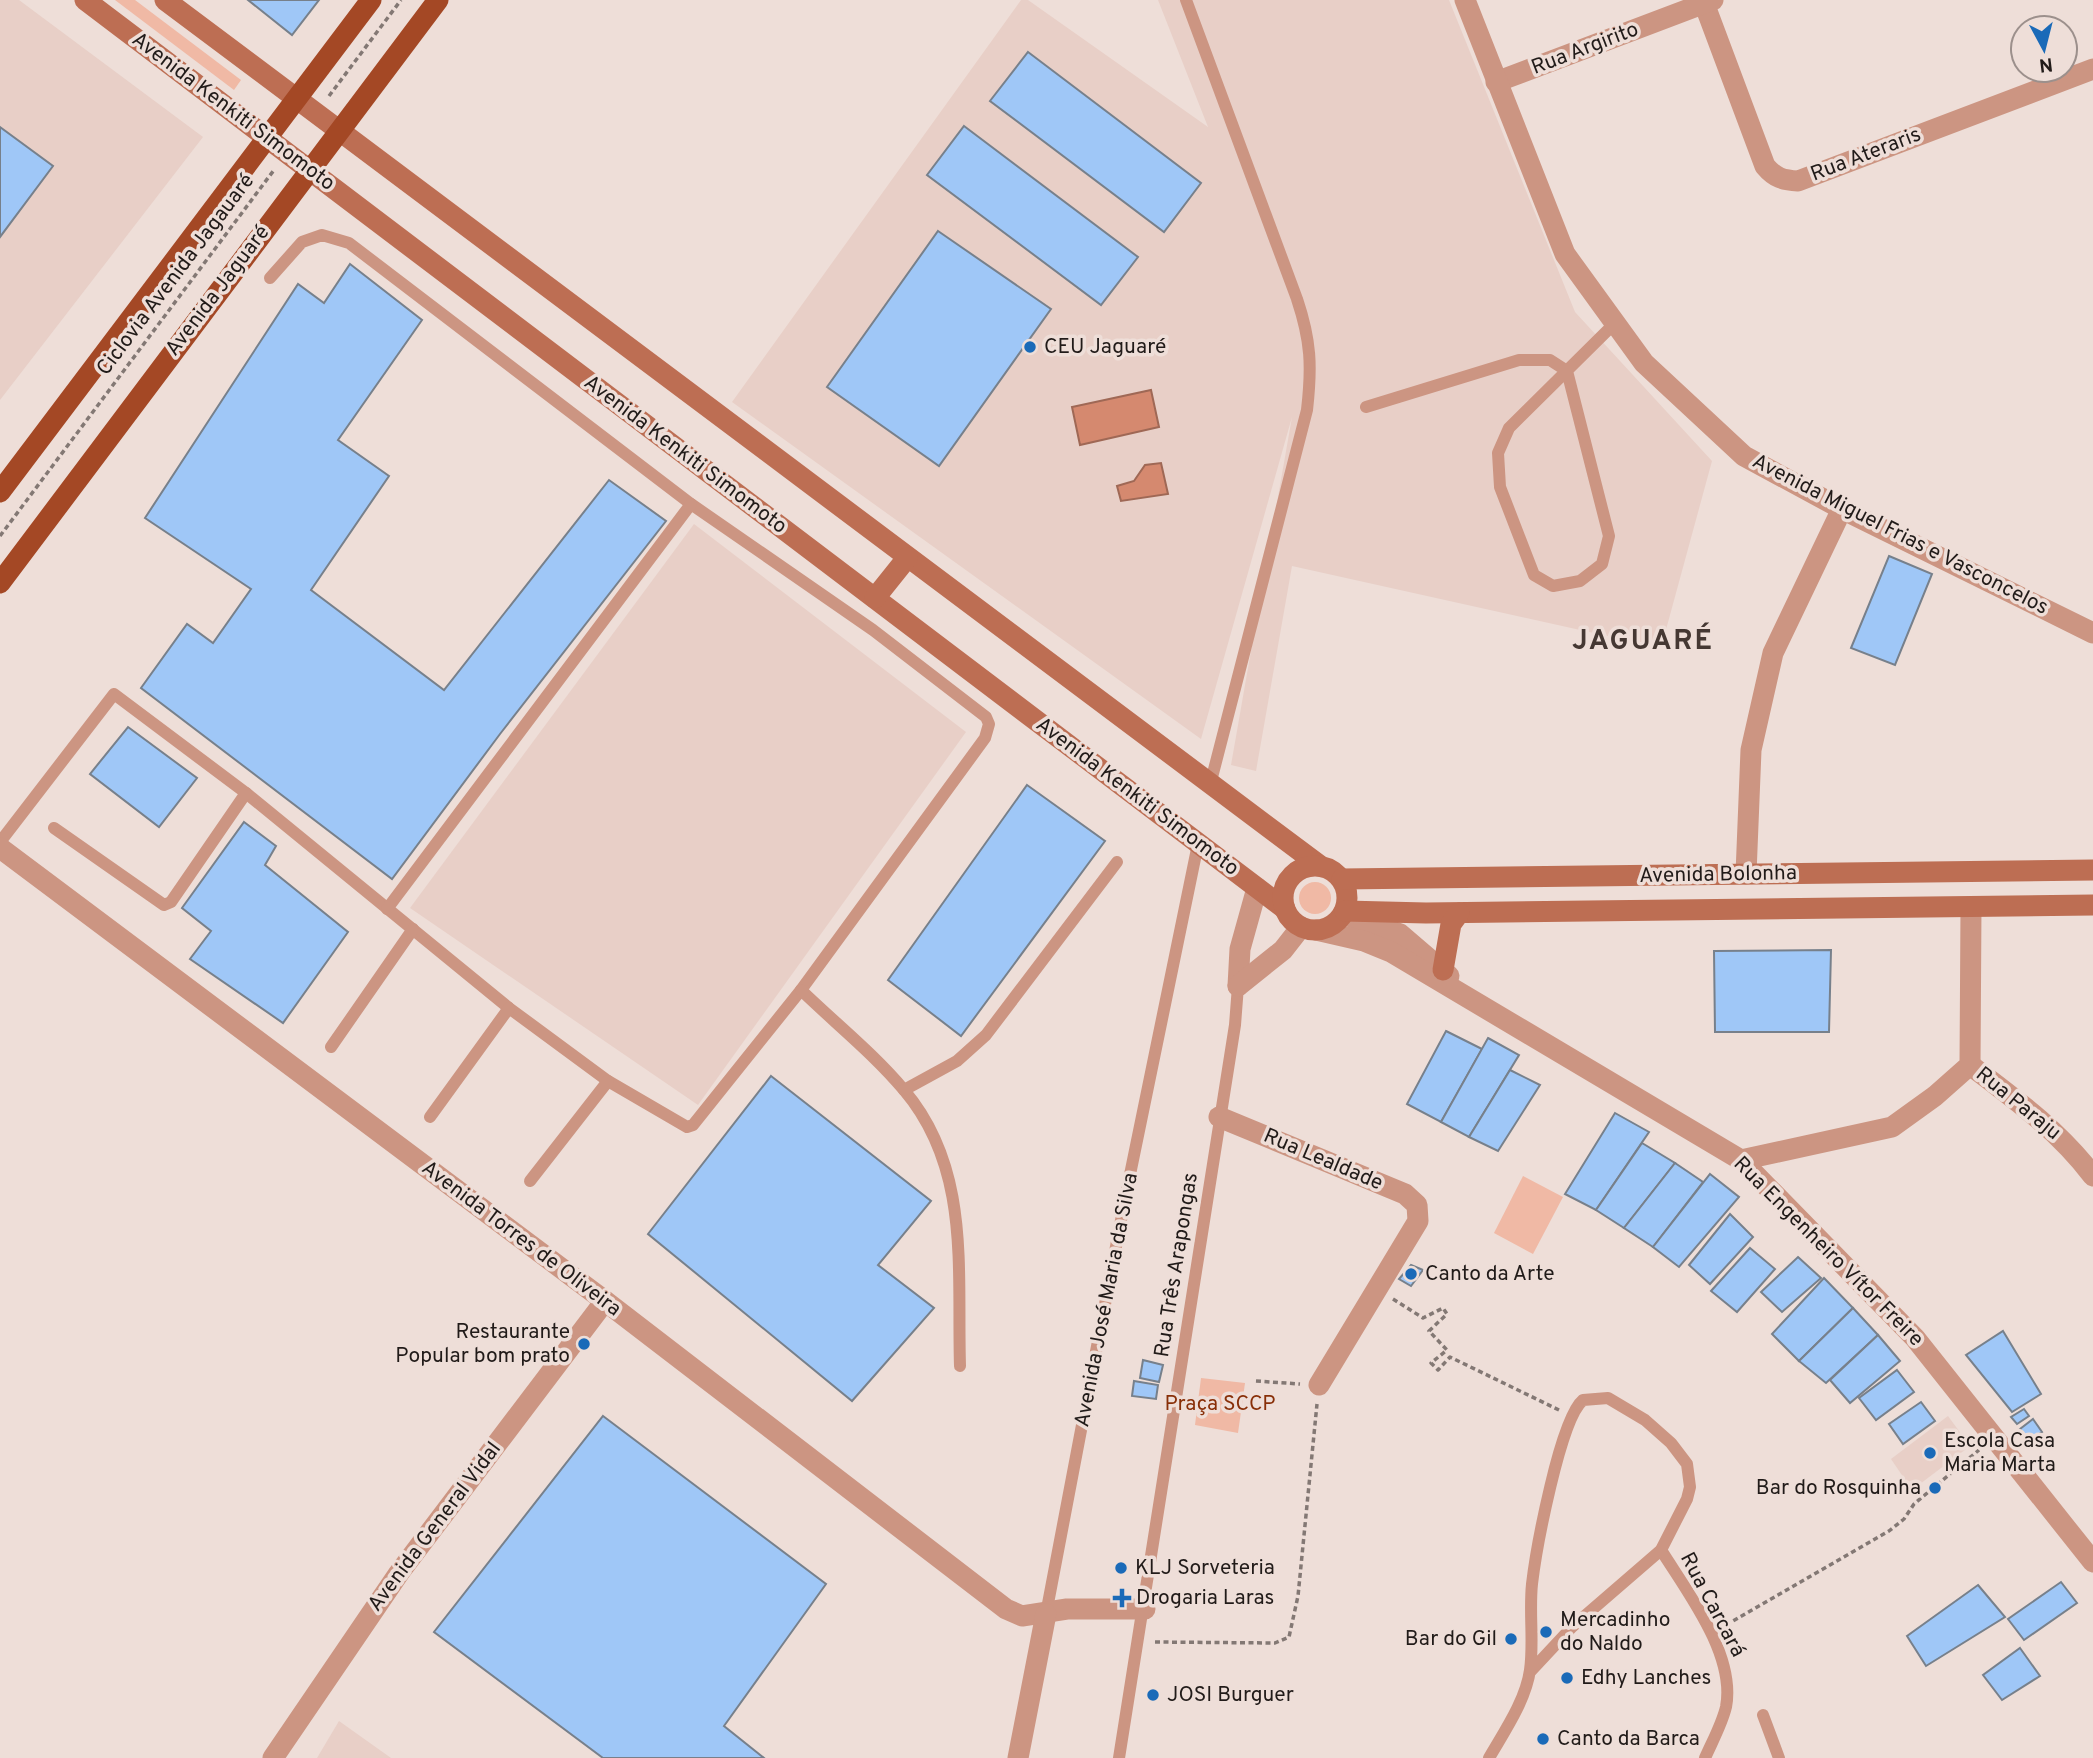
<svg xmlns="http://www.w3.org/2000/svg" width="2093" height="1758" viewBox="0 0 2093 1758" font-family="Overpass,sans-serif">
	<rect width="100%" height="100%" fill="#eeded8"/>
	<g fill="#e8cfc7">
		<polygon points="0,0 19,0 203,137 0,400"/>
		<polygon points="1021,0 1028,0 1208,127 1158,0 1449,0 1575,312 1712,461 1661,648 1292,566 1256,771 1231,765 1292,417 1201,739 732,402"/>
		<polygon points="694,524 966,732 698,1105 410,908"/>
		<polygon points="1948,1416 1970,1446 1912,1490 1891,1459"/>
		<polygon points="339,1721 391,1758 317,1758"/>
	</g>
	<g fill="#f0b9a5">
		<polygon points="115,0 135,0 241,80 234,90"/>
		<circle cx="1315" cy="898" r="16"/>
		<polygon points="1523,1176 1563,1197 1533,1254 1494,1233"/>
		<polygon points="1201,1378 1245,1383 1238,1433 1195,1425"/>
	</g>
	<g fill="#d5896f" stroke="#9f6855" stroke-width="2">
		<polygon points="1151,390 1159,427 1080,445 1072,407"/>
		<polygon points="1161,463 1168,494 1121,501 1117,486 1134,481 1145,465"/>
	</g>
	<g fill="#9fc7f7" stroke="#77808b" stroke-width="2">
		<polygon points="248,0 319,0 292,35"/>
		<polygon points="1028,52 1201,183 1164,232 990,101"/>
		<polygon points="964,126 1138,257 1101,305 927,175"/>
		<polygon points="0,127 53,166 0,237"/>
		<polygon points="938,231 1051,309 939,466 827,387"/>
		<polygon points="350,264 422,320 338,440 389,476 311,590 444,690 609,480 666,521 500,734 392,879 141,688 187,624 213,643 251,589 145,518 298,284 324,303"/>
		<polygon points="1889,556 1932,574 1895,665 1851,648"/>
		<polygon points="128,727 197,778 159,827 90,774"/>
		<polygon points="1027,785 1105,841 961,1036 888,980"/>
		<polygon points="244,822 276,846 265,865 348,932 283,1023 190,959 211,931 182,908"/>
		<polygon points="1831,950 1829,1032 1715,1032 1714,951"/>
		<polygon points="1446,1031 1482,1049 1441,1122 1407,1104"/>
		<polygon points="1488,1038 1519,1055 1469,1137 1441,1122"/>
		<polygon points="1510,1070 1540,1085 1498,1151 1469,1137"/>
		<polygon points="771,1076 931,1201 878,1265 934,1308 852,1401 648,1234"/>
		<polygon points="1615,1113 1649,1132 1596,1210 1565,1194"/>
		<polygon points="1642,1143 1675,1163 1624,1228 1596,1210"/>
		<polygon points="1675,1163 1703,1182 1653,1247 1624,1228"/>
		<polygon points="1710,1174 1739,1197 1679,1267 1653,1247"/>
		<polygon points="1730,1214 1753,1237 1710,1284 1689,1265"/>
		<polygon points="1750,1248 1775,1269 1737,1312 1711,1291"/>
		<polygon points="1798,1257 1821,1278 1782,1312 1761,1292"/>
		<polygon points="1411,1265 1423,1270 1411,1286 1399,1279"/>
		<polygon points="1824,1278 1853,1308 1799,1361 1772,1334"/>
		<polygon points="1853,1308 1878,1335 1826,1383 1799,1361"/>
		<polygon points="2003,1331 2041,1394 2012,1412 1966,1355"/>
		<polygon points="1878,1335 1900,1361 1850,1403 1830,1380"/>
		<polygon points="1143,1360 1163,1365 1159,1382 1140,1378"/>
		<polygon points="1897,1370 1914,1392 1876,1420 1859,1398"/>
		<polygon points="1134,1381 1158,1385 1156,1399 1132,1396"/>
		<polygon points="1921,1402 1935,1421 1903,1444 1889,1424"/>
		<polygon points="2024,1409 2029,1416 2017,1424 2011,1417"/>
		<polygon points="603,1416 826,1584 724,1726 764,1758 603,1758 434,1632"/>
		<polygon points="2033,1419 2042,1432 2027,1442 2020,1429"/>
		<polygon points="2061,1582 2077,1603 2024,1640 2008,1619"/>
		<polygon points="1978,1585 2005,1617 1926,1666 1907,1636"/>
		<polygon points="2020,1648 2040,1676 2002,1700 1983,1675"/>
	</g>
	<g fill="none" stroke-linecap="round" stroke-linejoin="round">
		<g stroke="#837874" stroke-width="3.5" stroke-dasharray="5 3.5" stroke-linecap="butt">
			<polyline points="329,96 401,0"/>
			<polyline points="0,536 274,170"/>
			<polyline points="1393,1299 1423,1318 1443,1308 1447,1314 1429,1331 1447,1350 1431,1363 1438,1370 1450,1357 1559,1410"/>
			<polyline points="1256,1381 1300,1384"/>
			<polyline points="1726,1625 1889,1531 1904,1519 1914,1504 1979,1450"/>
			<polyline points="1155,1642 1275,1643 1289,1637 1298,1596 1317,1404"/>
		</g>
		<g stroke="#cc9582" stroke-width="12">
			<path d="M1186 0 1297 299C1311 341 1312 366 1307 410L1210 785"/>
			<polyline points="1366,407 1519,360 1550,360 1567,371 1609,536 1602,564 1580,581 1553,586 1534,575 1500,487 1498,453 1509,428 1614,324"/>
			<polyline points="246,793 509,1008 608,1081 687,1127 693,1125 801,990 985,738 989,724 986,717 873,630 691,504 349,243 322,235 302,242 270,278"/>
			<polyline points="0,842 114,694 246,793 171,902 164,905 54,828"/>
			<polyline points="387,909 691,504"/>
			<path d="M801 990C835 1023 874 1054 904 1090 971 1169 957 1269 960 1366"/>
			<polyline points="331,1047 413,929"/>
			<polyline points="904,1090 957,1061 986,1035 1117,862"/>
			<polyline points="430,1117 509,1008"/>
			<polyline points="530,1181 608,1081"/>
			<path d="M1661 1550C1688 1593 1736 1655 1726 1707 1722 1724 1712 1742 1705 1758"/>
			<polyline points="1046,1614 1126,1194 1198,844"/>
			<polyline points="1763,1715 1779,1758"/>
			<polyline points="1119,1758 1235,1025 1238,986"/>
			<path d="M1489 1758C1504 1732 1526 1700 1530 1670 1534 1642 1529 1613 1532 1584 1536 1550 1560 1419 1583 1400L1608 1398 1645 1420 1671 1443 1687 1464 1690 1487 1687 1499 1661 1550 1572 1627 1530 1672"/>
		</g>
		<g stroke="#cc9582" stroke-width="21">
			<path d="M1704 3 1765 166C1775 178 1783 180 1798 181L2093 69"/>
			<polyline points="1496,82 1713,0"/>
			<polyline points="0,848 605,1301 1006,1609 1022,1616 1067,1609 1145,1609"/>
			<polyline points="1746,874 1751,750 1773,653 1842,509"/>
			<polyline points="1343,914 1400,934 1449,976"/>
			<polyline points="1316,930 1364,941 1391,952 1741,1160 1915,1338 2093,1562"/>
			<polyline points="1238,986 1240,949 1257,888"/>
			<polyline points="1238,986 1283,950 1301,927"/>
			<path d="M1970 1065C2015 1099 2059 1131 2093 1176"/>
			<polyline points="1219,1117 1405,1194 1417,1205 1418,1221 1319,1385"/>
			<polyline points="1741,1160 1892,1127 1935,1096 1970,1065 1971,907"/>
			<polyline points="273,1758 399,1573 605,1301"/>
			<polyline points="1018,1758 1046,1614"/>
		</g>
		<polyline stroke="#cc9582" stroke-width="21" points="1465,0 1565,254 1644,363 1744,456 1842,509 2093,633"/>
		<g stroke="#bd6e53" stroke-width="21">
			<polyline points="85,0 1285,909"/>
			<polyline points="165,0 1319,865"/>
			<polyline points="875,598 907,558"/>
			<circle cx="1315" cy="898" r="32"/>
			<polyline points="1342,879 2093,870"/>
			<polyline points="1345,911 1426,913 2093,905"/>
			<polyline points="1443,970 1451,924 1459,913"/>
		</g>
		<g stroke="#a44825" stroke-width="21">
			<polyline points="0,492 371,0"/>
			<polyline points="0,583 438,0"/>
		</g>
	</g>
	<g fill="#1a6ab8" stroke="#eeded8" stroke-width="2.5">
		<circle cx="1030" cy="347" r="7"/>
		<circle cx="1411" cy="1274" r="7"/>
		<circle cx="584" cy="1344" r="7"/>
		<circle cx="1930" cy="1453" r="7"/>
		<circle cx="1935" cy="1488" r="7"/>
		<circle cx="1121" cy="1568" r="7"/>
		<path d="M1118.5 1587.5h7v7h7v7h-7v7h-7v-7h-7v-7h7z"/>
		<circle cx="1546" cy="1632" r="7"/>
		<circle cx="1511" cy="1639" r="7"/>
		<circle cx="1567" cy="1678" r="7"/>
		<circle cx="1153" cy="1695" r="7"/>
		<circle cx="1543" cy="1739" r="7"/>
	</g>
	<g text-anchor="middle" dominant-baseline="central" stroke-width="7" stroke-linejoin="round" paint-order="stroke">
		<g font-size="21" fill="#211b19" stroke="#eeded8">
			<text transform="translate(1585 49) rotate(-21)">Rua Argirito</text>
			<text transform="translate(233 112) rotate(37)">Avenida Kenkiti Simomoto</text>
			<text transform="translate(1866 155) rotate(-21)">Rua Ateraris</text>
			<text transform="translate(176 275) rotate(-53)">Ciclovia Avenida Jagauaré</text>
			<text transform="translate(218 291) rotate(-53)">Avenida Jaguaré</text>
			<text transform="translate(685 455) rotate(37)">Avenida Kenkiti Simomoto</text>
			<text transform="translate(1900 535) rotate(27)">Avenida Miguel Frias e Vasconcelos</text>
			<text transform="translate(1137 797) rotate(37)">Avenida Kenkiti Simomoto</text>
			<text transform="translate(1718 875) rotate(-1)">Avenida Bolonha</text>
			<text transform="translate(2018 1104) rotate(39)">Rua Paraju</text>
			<text transform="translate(1323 1160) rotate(23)">Rua Lealdade</text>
			<text transform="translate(521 1239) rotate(37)">Avenida Torres de Oliveira</text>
			<text transform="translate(1828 1252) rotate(45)">Rua Engenheiro Vítor Freire</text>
			<text transform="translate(1177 1265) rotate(-81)">Rua Três Arapongas</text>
			<text transform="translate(1107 1300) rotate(-79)">Avenida José Maria da Silva</text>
			<text transform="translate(435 1527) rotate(-53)">Avenida General Vidal</text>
			<text transform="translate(1712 1605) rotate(62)">Rua Carcará</text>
		</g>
		<g font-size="21" fill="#211b19" stroke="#eeded8" text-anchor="start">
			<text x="1044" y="347">CEU Jaguaré</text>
			<text x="1425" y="1274">Canto da Arte</text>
			<text x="570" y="1332" text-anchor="end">Restaurante<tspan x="570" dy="24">Popular bom prato</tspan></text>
			<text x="1944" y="1441">Escola Casa<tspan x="1944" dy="24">Maria Marta</tspan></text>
			<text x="1921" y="1488" text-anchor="end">Bar do Rosquinha</text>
			<text x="1135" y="1568">KLJ Sorveteria</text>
			<text x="1136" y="1598">Drogaria Laras</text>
			<text x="1560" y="1620">Mercadinho<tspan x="1560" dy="24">do Naldo</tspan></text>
			<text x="1497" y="1639" text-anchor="end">Bar do Gil</text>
			<text x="1581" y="1678">Edhy Lanches</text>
			<text x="1167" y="1695">JOSI Burguer</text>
			<text x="1557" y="1739">Canto da Barca</text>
		</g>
		<g font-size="21" fill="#882f08" stroke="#eeded8">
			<text x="1220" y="1404">Praça SCCP</text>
		</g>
		<g font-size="28" font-weight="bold" letter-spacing="2" fill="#453833" stroke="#eeded8">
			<text x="1643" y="642">JAGUARÉ</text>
		</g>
	</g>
	<g transform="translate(2044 49) rotate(173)"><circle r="33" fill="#eeded8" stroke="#9c908c" stroke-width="2"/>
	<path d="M0-5L12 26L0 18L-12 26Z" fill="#1a6ab8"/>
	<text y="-10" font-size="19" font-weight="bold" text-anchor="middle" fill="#211b19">N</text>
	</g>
</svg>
